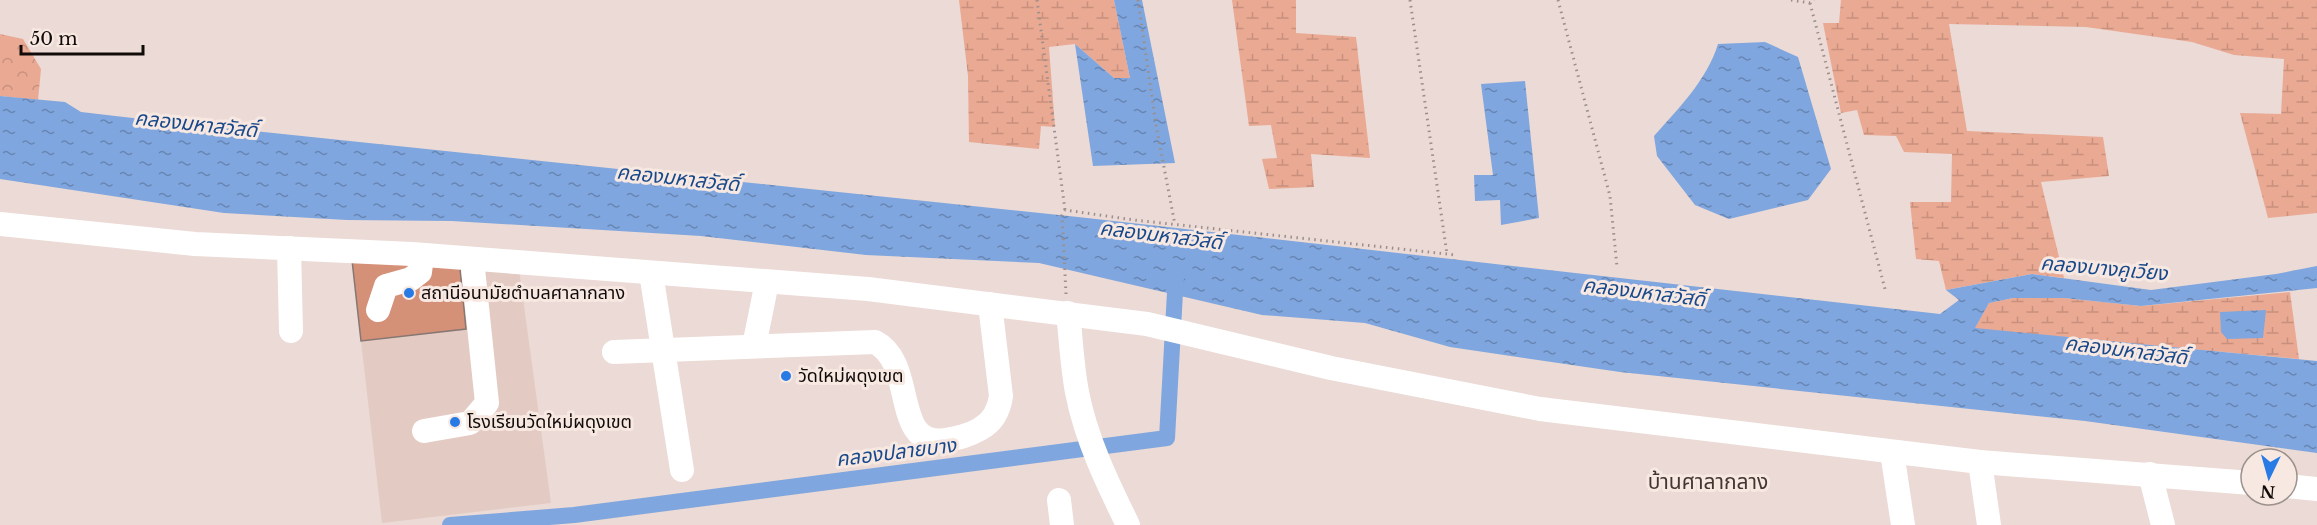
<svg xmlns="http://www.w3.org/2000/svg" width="2317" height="525" viewBox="0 0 2317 525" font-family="'Libre Baskerville','Noto Sans Thai',serif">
	<defs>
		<pattern id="forest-crowns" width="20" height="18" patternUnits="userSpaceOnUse" patternTransform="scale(1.5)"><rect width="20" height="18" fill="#eaa993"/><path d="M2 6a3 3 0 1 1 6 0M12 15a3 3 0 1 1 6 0" fill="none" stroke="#c8907d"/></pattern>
		<pattern id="wetland-marsh" width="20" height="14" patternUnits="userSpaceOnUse" patternTransform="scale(1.5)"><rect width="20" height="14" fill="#eaa993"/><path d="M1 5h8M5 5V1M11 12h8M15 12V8" fill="none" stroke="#c8907d"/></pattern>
		<pattern id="water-ripples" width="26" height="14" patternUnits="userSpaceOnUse" patternTransform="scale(1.5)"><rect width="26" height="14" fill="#7fa6de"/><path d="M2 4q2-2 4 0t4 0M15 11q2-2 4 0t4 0" fill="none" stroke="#6785b2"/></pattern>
	</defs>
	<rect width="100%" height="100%" fill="#ebdad5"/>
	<polygon fill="#e3cbc3" points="459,258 518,262 551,503 382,523 361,341 465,329"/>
	<polygon fill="url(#forest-crowns)" points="0,34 23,39 41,69 38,100 0,96"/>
	<g fill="url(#wetland-marsh)">
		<polygon points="959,0 1114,0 1130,78 1114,78 1075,44 1049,47 1055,127 1041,126 1039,149 969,142 968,76"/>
		<polygon points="1232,0 1296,0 1296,33 1356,37 1370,158 1311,154 1314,187 1269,189 1262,159 1277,158 1271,125 1249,126"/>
		<polygon points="1841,0 2317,0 2317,213 2268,218 2240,113 2281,114 2284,59 2234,55 2192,42 2086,27 1949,24 1967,131 2103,137 2109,176 2041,182 2064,278 2032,274 1946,290 1939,261 1916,259 1910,202 1951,202 1952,154 1904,152 1896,136 1864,135 1857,110 1841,113 1823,23 1839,23"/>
		<polygon points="2290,292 2299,359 1974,329 1989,303 2013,298 2064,298 2141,306"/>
	</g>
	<g fill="url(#water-ripples)">
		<polygon points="1114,0 1142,0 1175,163 1093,166 1075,44 1114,78 1130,78"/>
		<path d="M1765 42 1798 57 1831 169 1808 200 1729 219 1695 205 1657 156 1654 136C1678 109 1707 80 1718 44Z"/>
		<polygon points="1525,81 1539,218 1501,225 1500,200 1475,201 1474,175 1493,175 1481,84"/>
		<polygon points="0,96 65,102 81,112 167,122 1078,217 1940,314 1959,300 1946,290 2032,274 2151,290 2276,274 2317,266 2317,288 2141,306 2064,298 2013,298 1989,303 1975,328 2317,361 2317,453 2085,421 1620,372 1450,347 1365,323 1262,315 1039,263 866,255 701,236 452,221 347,220 224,213 0,179"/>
		<polygon points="2266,310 2263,338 2227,339 2221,332 2220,312"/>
	</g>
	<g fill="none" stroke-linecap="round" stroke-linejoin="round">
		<polyline stroke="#7fa6de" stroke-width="16" points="450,525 574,515 1167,438 1176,274"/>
	</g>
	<polygon fill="#d59078" stroke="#867772" stroke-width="1.5" points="351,251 459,258 466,329 361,341"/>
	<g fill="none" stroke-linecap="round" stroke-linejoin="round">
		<g stroke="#9c8f8b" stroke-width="3" stroke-dasharray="1.5 4.5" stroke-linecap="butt">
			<polyline points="1037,0 1065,210"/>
			<polyline points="1138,0 1156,125 1175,225"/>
			<polyline points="1410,0 1447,254"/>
			<polyline points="1558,0 1610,196 1617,267"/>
			<polyline points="1791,0 1810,3 1814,0"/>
			<polyline points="1810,3 1885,289"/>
			<polyline points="1066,294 1062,215 1065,210 1134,220 1456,255"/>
		</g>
		<g stroke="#fff" stroke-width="24">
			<polyline points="0,224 195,244 412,254 868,289 1147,324 1331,368 1540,409 1980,462 2251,483"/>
			<polyline points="289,248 291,331"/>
			<polyline points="651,273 682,470"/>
			<polyline points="378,310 386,286 411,279 420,272 422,255"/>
			<path d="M1068 313C1071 339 1072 366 1077 392 1086 439 1107 482 1128 525"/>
			<polyline points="754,346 767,282"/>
			<path d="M614 352 875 342C917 363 891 448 945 440 958 438 968 436 980 429 993 422 999 411 1001 396L990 304"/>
			<polyline points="424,431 470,423 487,403 472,259"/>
			<polyline points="1892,452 1903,525"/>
			<polyline points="1980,462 1989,525"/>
			<polyline points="2150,474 2163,525"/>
			<polyline points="2287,486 2317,489"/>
			<polyline points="1059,500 1062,525"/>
		</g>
	</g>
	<g fill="#287ae5" stroke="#f8e8e2" stroke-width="2">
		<circle cx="409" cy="293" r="6"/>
		<circle cx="786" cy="376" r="6"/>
		<circle cx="455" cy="422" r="6"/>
	</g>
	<g text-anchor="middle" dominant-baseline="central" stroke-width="6" stroke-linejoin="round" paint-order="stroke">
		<g font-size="18" fill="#100b09" stroke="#f8e8e2" text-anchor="start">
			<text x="421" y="293">สถานีอนามัยตำบลศาลากลาง</text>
			<text x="798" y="376">วัดใหม่ผดุงเขต</text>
			<text x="467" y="422">โรงเรียนวัดใหม่ผดุงเขต</text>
		</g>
		<g font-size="20" font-style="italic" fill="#16488a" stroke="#f8e8e2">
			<text transform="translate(196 124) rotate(6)">คลองมหาสวัสดิ์</text>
			<text transform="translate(678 178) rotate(6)">คลองมหาสวัสดิ์</text>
			<text transform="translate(1161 235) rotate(7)">คลองมหาสวัสดิ์</text>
			<text transform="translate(2104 268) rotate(5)">คลองบางคูเวียง</text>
			<text transform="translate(1644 292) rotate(7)">คลองมหาสวัสดิ์</text>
			<text transform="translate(2126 350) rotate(7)">คลองมหาสวัสดิ์</text>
			<text transform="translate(896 452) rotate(-7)">คลองปลายบาง</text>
		</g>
		<g font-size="21" fill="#443733" stroke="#f8e8e2">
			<text x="1708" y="482">บ้านศาลากลาง</text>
		</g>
	</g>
	<g transform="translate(2269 477) rotate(185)"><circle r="28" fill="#f8e8e2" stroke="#9b908b" stroke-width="1.5"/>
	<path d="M0-4.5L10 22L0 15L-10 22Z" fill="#287ae5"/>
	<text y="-9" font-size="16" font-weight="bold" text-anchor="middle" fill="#100b09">N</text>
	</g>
	<path d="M21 45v9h122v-9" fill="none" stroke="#100b09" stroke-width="3"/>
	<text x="30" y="45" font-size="18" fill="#100b09" stroke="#f8e8e2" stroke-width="4.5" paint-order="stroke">50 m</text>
</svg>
